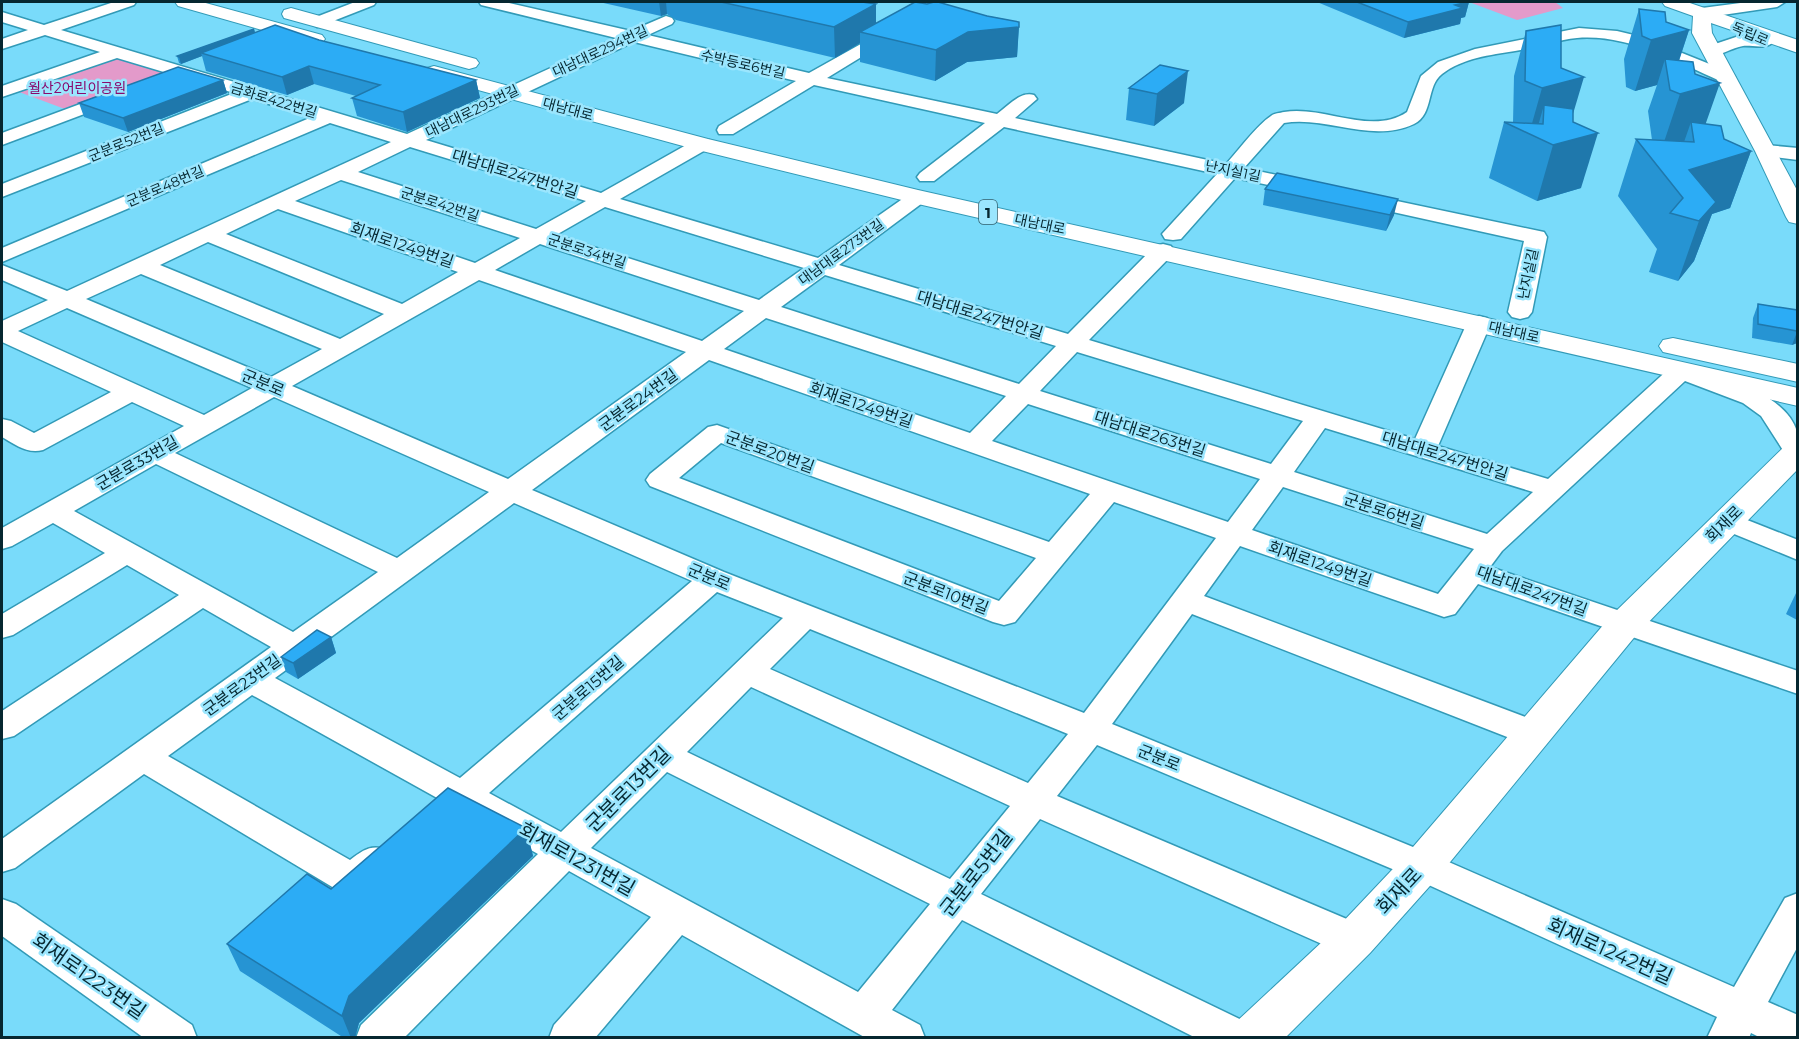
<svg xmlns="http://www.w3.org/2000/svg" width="1799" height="1039" viewBox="0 0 1799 1039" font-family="Montserrat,'Noto Sans KR',sans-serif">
	<rect width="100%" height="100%" fill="#79dbfa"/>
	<g fill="#e39aca">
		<polygon points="1469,2 1555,2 1563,8 1517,20"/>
		<polygon points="117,52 181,72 73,112 11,89"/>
	</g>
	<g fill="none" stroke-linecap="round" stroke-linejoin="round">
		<defs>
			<g id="minor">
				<path d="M114 2H136L134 5 61 30 407 134 616 38 481 5 479 2H505L631 31 666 16 672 18 674 21 672 24 648 35 809 73 893 26 901 31 899 34 827 78 997 114C1008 106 1020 91 1034 95L1037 99 1015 118 1226 164C1238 151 1257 125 1271 116 1274 113 1280 113 1284 112 1323 105 1372 136 1407 112L1421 76 1438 62 1475 49 1579 28 1617 31 1642 37 1732 73 1735 77 1732 81H1720C1675 61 1628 34 1577 38 1556 40 1536 48 1515 51 1490 55 1463 58 1442 74 1426 86 1434 114 1414 124 1371 144 1328 116 1284 123L1244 168 1318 184 1321 188 1318 192 1311 194 1235 178 1181 239 1173 240 1165 239 1162 234 1217 174 1004 127 934 181H920L917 177 920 173 985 123 814 85 733 134H719L717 130 719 126 796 81 634 42 426 140 601 193 695 140H709L712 144 709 148 620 199 818 258 911 193 918 191 925 193 928 197 925 201 839 265 1068 334 1155 246 1163 244 1171 246 1174 251 1171 256 1089 340 1415 439 1467 323 1471 318 1479 316 1487 318 1491 323 1438 446 1548 479 1672 366 1681 364 1690 366C1723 378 1786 393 1797 432 1799 440 1798 452 1798 460L1788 458 1761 416 1743 403 1685 381 1502 551 1490 567 1798 671V694L1478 584 1455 614 1444 617 1240 546 1204 596 1544 724 1549 733 1544 742 1532 745 1520 742 1192 614 1112 724 1435 856 1734 987 1785 898 1798 893V946L1768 1002 1798 1015V1038H1761L1751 1033 1749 1038H1707L1717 1017 1409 876 1097 745 1057 796 1368 928 1373 940 1368 952 1354 956 1340 952 1040 819 981 894 1252 1025 1257 1038H1196L962 920 892 1010 920 1025 925 1038H866L682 935 595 1038H549L554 1025 651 917 569 871 404 1038H356L361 1025 538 854 252 695 168 756 350 860C364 849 372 844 389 850L394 860C388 873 370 893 353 895 349 895 343 892 339 891L144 774 15 868 2 872V839L271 647 203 608 14 736 2 739V711L179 595 127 565 13 635 2 638V614L105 553 53 523 12 546 2 549V528L184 426 132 402 43 450C27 454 16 445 2 437V419L11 421 34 433 111 392 2 342V321L48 300 2 280V265L67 291 391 142 330 123 2 262V248L312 117 252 99 2 197V184L234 93 117 58 2 97V86L100 52 45 35 2 49V39L28 30 2 22V12L44 25ZM410 147 586 201 536 229 358 172ZM341 180 520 238 475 263 295 201ZM605 207 804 268 759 300 556 235ZM278 209 458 272 402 304 226 234ZM208 242 384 314 340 339 160 265ZM540 244 744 311 702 341 495 270ZM141 274 322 349 271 377 86 299ZM825 275 1056 346 1019 384 781 307ZM479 280 686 352 508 479 292 386ZM67 308 252 388 204 415 18 331ZM766 318 1006 396 970 433 724 349ZM1077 352 1303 421 1271 464 1040 391ZM709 360 1090 494 1049 542 717 425 708 427 650 474 646 480 650 486 993 622 1004 625 1015 622 1114 502 1216 538 1084 713 724 572 532 490ZM274 397 489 492 397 558 175 453ZM1028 404 1260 479 1228 522 992 441ZM1325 428 1533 492 1487 534 1294 472ZM721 443 1036 558 999 601 679 478ZM156 464 378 572 293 632 74 511ZM1283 487 1474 549 1438 594 1252 530ZM514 503 692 581 460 778 275 678ZM717 592 783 618 561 832 489 793ZM810 629 1068 734 1028 783 770 669ZM751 687 1010 806 950 879 687 752ZM667 772 930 904 858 992 591 848Z"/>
				<polygon points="355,2 376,2 374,5 323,25 317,27 309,22 311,19"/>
				<polygon points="1748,2 1785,2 1777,7 1702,18 1694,13 1702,8"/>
				<path d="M1739 36H1766L1774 41C1767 50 1753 45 1743 46 1730 48 1719 58 1706 55L1704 51 1706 47Z"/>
				<polygon points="118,90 124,91 127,95 124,99 2,145 2,133"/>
				<polygon points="1766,145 1798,148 1798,160 1759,155 1756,151 1759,147"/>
				<polygon points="1359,193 1544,232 1547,237 1532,312 1528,317 1520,319 1512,317 1508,312 1524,241 1352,203 1349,199 1352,195"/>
				<polygon points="1727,512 1798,540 1798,560 1717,527 1713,521 1717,515"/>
				<polygon points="2,899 16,904 192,1025 197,1038 144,1038 2,936"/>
			</g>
			<g id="major">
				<polygon points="175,2 202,2 322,35 325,39 322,43 315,45 178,6"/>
				<polygon points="1662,2 1687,2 1798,40 1798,53 1711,23 1712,33 1798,192 1798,224 1789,222 1786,217 1755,151 1692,33 1693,16 1665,6"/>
				<polygon points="291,8 476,59 479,63 476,67 469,69 284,18 282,14 284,10"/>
				<polygon points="434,66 708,139 918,190 1798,388 1798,406 918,204 694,149 427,76 424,72 427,68"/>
				<polygon points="1673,338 1798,364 1798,382 1663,352 1659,346 1663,340"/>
				<polygon points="1798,442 1798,469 1637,634 1437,878 1370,953 1285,1038 1228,1038 1235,1023 1338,927 1407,854 1611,616 1787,444"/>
			</g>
		</defs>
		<use href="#minor" stroke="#329ab7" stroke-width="3"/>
		<use href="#major" stroke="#329ab7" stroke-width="2"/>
		<use href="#minor" fill="#fff" fill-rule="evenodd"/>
		<use href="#major" fill="#fff" fill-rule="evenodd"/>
	</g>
	<g fill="#2694d3">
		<polygon points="599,2 862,2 876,4 876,23 927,4 1019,22 1017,57 967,62 935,81 860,62 860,43 835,58 676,20 667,14 661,16"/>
		<polygon points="1317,2 1469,2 1465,17 1461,18 1460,24 1404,38"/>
		<polygon points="1639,9 1666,22 1689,30 1679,61 1706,124 1724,139 1751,151 1730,208 1712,214 1694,261 1678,281 1649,272 1657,249 1618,196 1636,139 1652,140 1648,111 1657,85 1635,91 1626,87 1624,59"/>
		<polygon points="254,29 255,33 319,40 476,80 480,98 407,132 357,116 352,98 356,96 314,84 287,95 206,71 202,56 181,64 179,63 177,56"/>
		<polygon points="1526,31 1561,68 1573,113 1573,122 1581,188 1537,201 1489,178 1504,122 1513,123 1514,76"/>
		<polygon points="1160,65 1184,103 1154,126 1126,120 1129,88"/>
		<polygon points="223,80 227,93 128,132 84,117 79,103"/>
		<polygon points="1265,189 1394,215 1386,231 1263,205"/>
		<polygon points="1758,304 1797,310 1797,343 1792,345 1752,338 1753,318"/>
		<polygon points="1797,591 1797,620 1786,614"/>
		<polygon points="331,637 336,653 298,679 286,672 281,657"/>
		<polygon points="526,828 533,856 359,1023 355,1038 344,1038 240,971 227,944 331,889"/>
	</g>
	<g fill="#1f78ac">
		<polygon points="659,2 666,2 667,14 661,16"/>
		<polygon points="1469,2 1465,17 1461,18 1460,24 1404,38 1408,22 1455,5"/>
		<polygon points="876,4 876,34 860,32 860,43 835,58 834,27"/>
		<polygon points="1019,27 1017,57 967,62 935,81 936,50 968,32"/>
		<polygon points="254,29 256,36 201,53 202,56 181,64 179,57"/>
		<polygon points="1689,30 1672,81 1665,59 1657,85 1635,91 1651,40"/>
		<polygon points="309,66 314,84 287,95 282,77"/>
		<polygon points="1188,71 1184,103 1154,126 1157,94"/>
		<polygon points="1584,77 1570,124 1543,124 1544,105 1536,133 1529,134 1542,88"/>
		<polygon points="223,80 227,93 128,132 123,118"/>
		<polygon points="476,80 480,98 407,132 403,112"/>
		<polygon points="1720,83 1701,137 1691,122 1684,142 1662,148 1680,94"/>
		<polygon points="1598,133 1581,188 1537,201 1553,145"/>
		<polygon points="1751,151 1730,208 1712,214 1694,261 1678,281 1699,221 1683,198 1689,170"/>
		<polygon points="1398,199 1394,215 1386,231 1390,215"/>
		<polygon points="1797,332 1797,343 1792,345"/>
		<polygon points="331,637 336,653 298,679 293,663"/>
		<polygon points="526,828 533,856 359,1023 355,1038 351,1038 342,1016 349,996"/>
	</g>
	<g fill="#2cacf5" stroke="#1f78ac" stroke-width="1.5">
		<polygon points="721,2 862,2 876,4 834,27"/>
		<polygon points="915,2 927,4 934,2 938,2 987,16 1019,22 1019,27 968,32 936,50 860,32"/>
		<polygon points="1357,2 1469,2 1455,5 1463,8 1408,22"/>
		<polygon points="1639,9 1665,12 1666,22 1689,30 1651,40 1642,36"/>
		<polygon points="275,25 319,40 476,80 403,112 352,98 380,85 309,66 282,77 201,53"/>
		<polygon points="1561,25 1561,68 1584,77 1542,88 1525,81 1526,31"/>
		<polygon points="254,29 179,57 177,56"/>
		<polygon points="1665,59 1693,62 1695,74 1720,83 1680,94 1670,90"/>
		<polygon points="1160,65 1188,71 1157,94 1129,88"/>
		<polygon points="178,67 223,80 123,118 79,103"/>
		<polygon points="1544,105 1573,109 1573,122 1598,133 1553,145 1504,122 1543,124"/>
		<polygon points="1691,122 1721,126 1724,139 1751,151 1689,170 1716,202 1699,221 1670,213 1683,198 1636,139 1694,142"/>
		<polygon points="1277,173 1398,199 1390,215 1265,189"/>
		<polygon points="1758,304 1797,310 1797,331 1758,324"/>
		<polygon points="317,630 331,637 293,663 281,657"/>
		<polygon points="448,788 526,828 349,996 342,1016 227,944 307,874 331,889"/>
	</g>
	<g text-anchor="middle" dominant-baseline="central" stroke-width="5" stroke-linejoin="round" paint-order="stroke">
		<g font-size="14" fill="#062730" stroke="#9be6fe">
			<text transform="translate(1750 34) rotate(23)">독립로</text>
			<text transform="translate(600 51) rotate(-25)">대남대로294번길</text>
			<text transform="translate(743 64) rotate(13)">수박등로6번길</text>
			<text transform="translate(274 100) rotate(17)">금화로422번길</text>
			<text transform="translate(568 109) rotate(15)">대남대로</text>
			<text transform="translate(472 111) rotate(-26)">대남대로293번길</text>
			<text transform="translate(126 142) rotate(-22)">군분로52번길</text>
			<text transform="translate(1233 171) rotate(12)">난지실1길</text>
			<text transform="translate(165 186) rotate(-23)">군분로48번길</text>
			<text transform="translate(440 204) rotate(18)">군분로42번길</text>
			<text transform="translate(1040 224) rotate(12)">대남대로</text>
			<text transform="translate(587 251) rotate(18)">군분로34번길</text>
			<text transform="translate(841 252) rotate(-36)">대남대로273번길</text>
			<text transform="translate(1528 274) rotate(-78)">난지실길</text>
			<text transform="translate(1514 332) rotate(13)">대남대로</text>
		</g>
		<g font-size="14" fill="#89096d" stroke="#9be6fe">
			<text x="77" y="88">월산2어린이공원</text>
		</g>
		<rect fill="#9be6fe" stroke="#33606e" stroke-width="1.5" x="979" y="200" width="18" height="24" rx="4.5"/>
		<g font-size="15" font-weight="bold" fill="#062730">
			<text x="988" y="212">1</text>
		</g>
		<g font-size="16" fill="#062730" stroke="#9be6fe">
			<text transform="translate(515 174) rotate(17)">대남대로247번안길</text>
			<text transform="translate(402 245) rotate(19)">회재로1249번길</text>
			<text transform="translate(980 315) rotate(17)">대남대로247번안길</text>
			<text transform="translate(263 383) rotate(23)">군분로</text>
			<text transform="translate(638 400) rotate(-36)">군분로24번길</text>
			<text transform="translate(861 405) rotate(19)">회재로1249번길</text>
			<text transform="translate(1150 434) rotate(18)">대남대로263번길</text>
			<text transform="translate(770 452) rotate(20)">군분로20번길</text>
			<text transform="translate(1445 456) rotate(17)">대남대로247번안길</text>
			<text transform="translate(137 463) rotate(-30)">군분로33번길</text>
			<text transform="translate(1384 511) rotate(18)">군분로6번길</text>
			<text transform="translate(1724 524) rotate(-45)">회재로</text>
			<text transform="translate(1320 564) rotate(19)">회재로1249번길</text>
			<text transform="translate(709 577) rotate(23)">군분로</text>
			<text transform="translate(1532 591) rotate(20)">대남대로247번길</text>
			<text transform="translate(946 593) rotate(21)">군분로10번길</text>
			<text transform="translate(242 685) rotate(-36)">군분로23번길</text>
			<text transform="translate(588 688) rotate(-41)">군분로15번길</text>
			<text transform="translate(1159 758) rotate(22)">군분로</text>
		</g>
		<g font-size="20" fill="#062730" stroke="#9be6fe">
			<text transform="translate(628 789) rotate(-45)">군분로13번길</text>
			<text transform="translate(577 859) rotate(29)">회재로1231번길</text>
			<text transform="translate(976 873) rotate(-52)">군분로5번길</text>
			<text transform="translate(1399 891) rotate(-47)">회재로</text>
			<text transform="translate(1610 951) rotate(24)">회재로1242번길</text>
			<text transform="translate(89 976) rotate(35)">회재로1223번길</text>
		</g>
	</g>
	<rect width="1799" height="1039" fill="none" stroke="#062730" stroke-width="6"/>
</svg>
